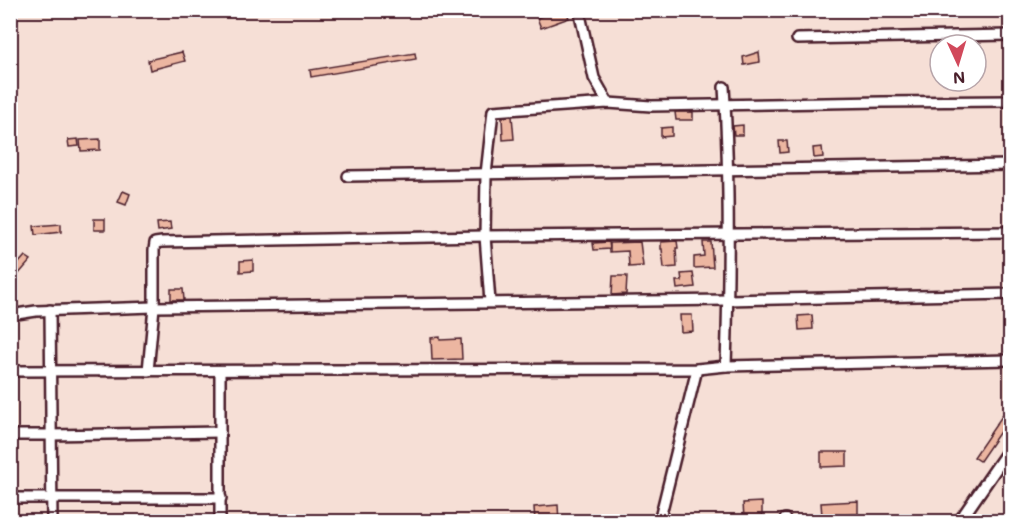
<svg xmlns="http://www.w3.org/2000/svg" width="1021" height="532" viewBox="0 0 1021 532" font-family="Mali,sans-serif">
	<rect width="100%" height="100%" fill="#fbf0ec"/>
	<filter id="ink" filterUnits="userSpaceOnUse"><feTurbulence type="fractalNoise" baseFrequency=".0167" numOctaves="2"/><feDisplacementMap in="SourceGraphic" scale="12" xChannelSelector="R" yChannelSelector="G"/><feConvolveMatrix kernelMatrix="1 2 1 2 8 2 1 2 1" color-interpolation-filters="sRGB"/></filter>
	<g filter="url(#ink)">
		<path fill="#f6dfd6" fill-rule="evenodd" d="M10 11H1010V521H11ZM940 45H976V81H940Z"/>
		<g fill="#ecb6a1" stroke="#4a1f2b" stroke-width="1.5">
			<polygon points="557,10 566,10 569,18 541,28 537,18"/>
			<polygon points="182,52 185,61 150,70 148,60"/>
			<polygon points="759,52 760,62 744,65 743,57"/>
			<polygon points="415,53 416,59 311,77 310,70"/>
			<polygon points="675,112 693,112 693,120 676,120"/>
			<polygon points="512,116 514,139 503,140 502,117"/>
			<polygon points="743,125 743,135 734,135 733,126"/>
			<polygon points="672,127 672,136 661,137 661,128"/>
			<polygon points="78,139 79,146 69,147 68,140"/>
			<polygon points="100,139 100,150 81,151 80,140"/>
			<polygon points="779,141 787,141 788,152 780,153"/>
			<polygon points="822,147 823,157 814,158 813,148"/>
			<polygon points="123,191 130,194 126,205 118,202"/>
			<rect x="94" y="219" width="11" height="11"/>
			<polygon points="170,222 171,229 158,231 157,223"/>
			<polygon points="61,224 61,232 35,235 34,226"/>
			<polygon points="677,241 678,248 676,248 677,267 664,268 662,249 661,249 661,242"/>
			<polygon points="609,242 610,249 594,250 593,243"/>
			<polygon points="640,242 643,266 629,267 628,251 610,252 610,243"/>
			<polygon points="703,242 711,242 713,267 694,268 694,257 704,256"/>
			<polygon points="25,256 31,260 10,284 10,273"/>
			<polygon points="253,260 253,271 240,272 240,261"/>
			<polygon points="693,273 695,287 677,289 676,281 682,281 681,274"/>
			<polygon points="613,276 627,276 626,294 612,295"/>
			<polygon points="171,289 183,289 184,300 171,300"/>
			<polygon points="680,315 692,315 693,331 681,332"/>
			<polygon points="812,315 813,329 799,330 798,316"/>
			<polygon points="440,337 440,340 461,339 462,359 432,360 431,338"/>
			<polygon points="1002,416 1008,420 980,461 974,457"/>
			<polygon points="821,452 847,452 847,466 821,467"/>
			<polygon points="858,501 858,514 822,516 821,503"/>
			<polygon points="762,502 762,517 744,518 743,503"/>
			<polygon points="558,505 559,522 535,522 534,507"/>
		</g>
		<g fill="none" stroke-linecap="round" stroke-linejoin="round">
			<defs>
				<g id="minor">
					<polyline points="579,10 594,78 608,103"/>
					<polyline points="797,39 1010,35"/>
					<path d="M724 87C730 179 729 273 726 366"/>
					<polyline points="348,176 1010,165"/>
					<polyline points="490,302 485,236 486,174 493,111 608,103 651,106 882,102 1010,101"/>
					<polyline points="50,310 52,522"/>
					<polyline points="10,315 36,311 154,307 728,300 1010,294"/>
					<polyline points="10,371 697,369 726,366 1010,360"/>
					<polyline points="148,371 154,307 154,250 155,243 162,242 485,236 1010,232"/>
					<polyline points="10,435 51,435 220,432"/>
					<polyline points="10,498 221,498"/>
					<polyline points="785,519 785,522"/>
					<polyline points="220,522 220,371"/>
					<polyline points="659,522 697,369"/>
				</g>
				<polyline id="tertiary" points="959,522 1010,448"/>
			</defs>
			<use href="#minor" stroke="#4a1f2b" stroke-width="14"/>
			<use href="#tertiary" stroke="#4a1f2b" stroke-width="15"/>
			<use href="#minor" stroke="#fff" stroke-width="9"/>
			<use href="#tertiary" stroke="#fff" stroke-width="10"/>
		</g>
	</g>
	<rect width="1021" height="532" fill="none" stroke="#fff" stroke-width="36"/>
	<rect x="18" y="18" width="985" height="496" fill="none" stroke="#4a1f2b" stroke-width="2" filter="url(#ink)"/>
	<g transform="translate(958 63) rotate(176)"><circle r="28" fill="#ffffff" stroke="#b7a5aa" stroke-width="1.5"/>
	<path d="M0-4.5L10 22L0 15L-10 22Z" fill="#d1495b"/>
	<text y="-9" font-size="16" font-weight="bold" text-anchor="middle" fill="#4a1f2b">N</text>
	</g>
</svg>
